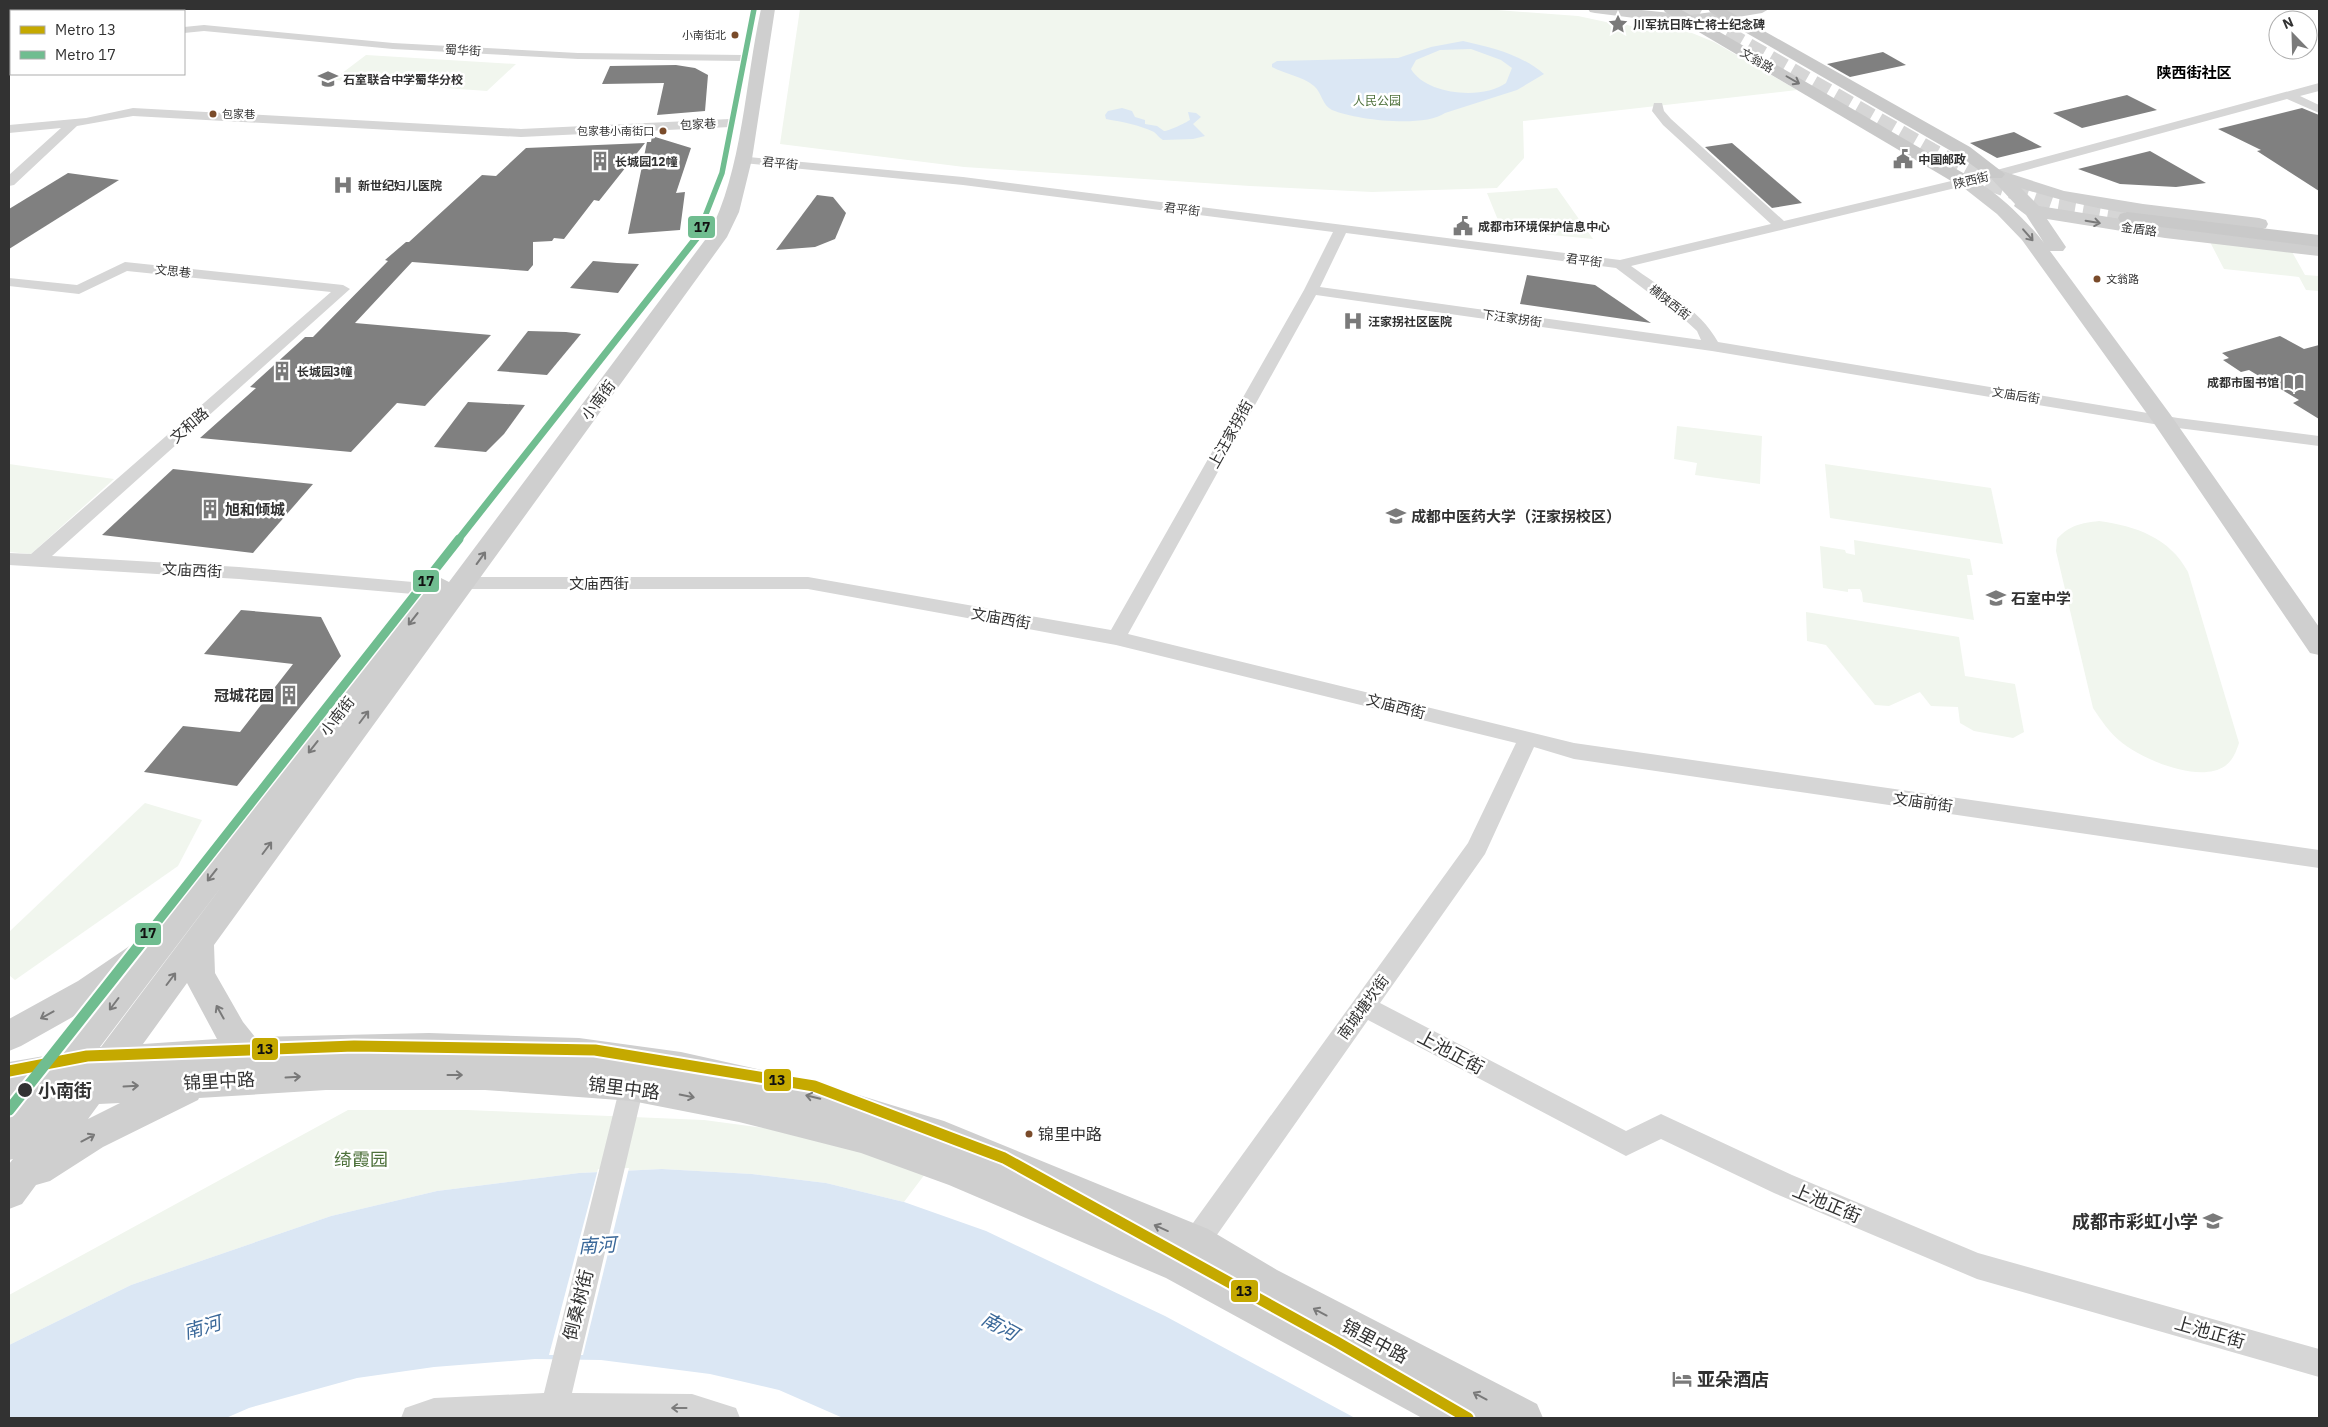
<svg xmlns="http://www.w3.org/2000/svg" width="2328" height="1427" viewBox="0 0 2328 1427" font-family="'IBM Plex Sans','Noto Sans SC',sans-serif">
	<rect width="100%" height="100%" fill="#fff"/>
	<g fill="#f1f6ee">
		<polygon points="800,9 1484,9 1578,16 1606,22 1620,22 1633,27 1660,26 1692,33 1714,42 1797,90 1523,121 1524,158 1497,188 1372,192 1250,186 964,167 780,144"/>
		<polygon points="366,55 516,64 487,91 333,80"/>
		<polygon points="1557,188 1593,239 1502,230 1487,193"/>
		<polygon points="2210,242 2291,250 2305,275 2319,276 2319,291 2306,290 2299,277 2224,269"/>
		<polygon points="1677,426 1762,436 1760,484 1695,475 1697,463 1674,459"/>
		<polygon points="9,464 114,479 31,554 9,552"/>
		<polygon points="1825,464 1991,488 2003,544 1830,518"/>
		<path d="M2099 521C2136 526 2170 538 2188 572L2239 743C2236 752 2233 760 2225 766 2199 784 2141 759 2120 741 2109 732 2101 720 2093 708L2056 551 2057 539C2070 525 2081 523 2099 521Z"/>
		<polygon points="1854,540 1970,559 1973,575 1967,575 1974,620 1863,602 1862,593 1860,589 1848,589 1848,592 1823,588 1820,546 1845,550 1846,553 1855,555"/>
		<polygon points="1806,612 1959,637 1965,676 2015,684 2024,732 2013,738 1974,731 1960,723 1958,707 1931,706 1920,692 1889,706 1875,705 1826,645 1807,641"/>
		<polygon points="145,803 202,820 178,866 15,980 9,975 9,932"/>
		<polygon points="348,1110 467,1110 704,1120 823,1136 928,1170 904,1202 826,1183 752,1174 662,1169 579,1173 437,1191 331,1216 131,1285 9,1345 9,1295"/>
	</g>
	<g fill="#dbe7f4" fill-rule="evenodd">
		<path d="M1463 41C1493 48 1520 54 1544 74L1517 90 1445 113C1424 128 1356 120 1332 110 1322 105 1322 93 1314 86 1302 76 1285 74 1272 67V64L1277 61 1398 58 1431 47ZM1471 49 1501 60 1512 68 1506 83C1483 100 1426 95 1411 69L1416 60 1440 50Z"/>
		<path d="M1122 108 1132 111 1135 117 1145 120V124L1157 126 1164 131C1169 131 1185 123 1190 120L1188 112 1196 113 1201 117 1193 124 1205 136 1193 139 1163 140C1159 138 1158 135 1154 132 1139 125 1123 122 1106 119L1105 115 1108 111Z"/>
		<polygon points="662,1169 752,1174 826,1183 904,1202 986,1231 1165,1316 1355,1418 843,1418 779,1390 710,1374 601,1360 535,1359 434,1367 357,1378 249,1408 226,1418 9,1418 9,1345 131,1285 331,1216 437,1191 579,1173"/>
	</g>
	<polygon fill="#fff" points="629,1168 583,1355 549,1355 598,1169"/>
	<g fill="#808080">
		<polygon points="1883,52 1906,65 1850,77 1827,64"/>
		<polygon points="676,65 695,68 708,75 705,111 657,115 664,83 602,84 610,66"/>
		<polygon points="2127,95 2157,110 2082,128 2053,113"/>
		<polygon points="2302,108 2319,115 2319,191 2257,151 2261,150 2218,129"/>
		<polygon points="2014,132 2042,147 1997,158 1970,143"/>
		<polygon points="652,136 691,148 676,193 685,192 680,230 628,234 647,142 651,142"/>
		<polygon points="645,143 599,201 594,200 564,239 554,238 552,241 533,242 533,265 528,271 412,262 355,323 491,335 425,406 397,403 351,452 200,438 256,388 250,387 305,337 313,337 388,261 385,260 406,242 409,242 482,175 496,176 526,148"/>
		<polygon points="1732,143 1802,203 1772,208 1705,147"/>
		<polygon points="2150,151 2206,183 2176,187 2120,184 2078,169"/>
		<polygon points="68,173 119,180 9,249 9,209"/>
		<polygon points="817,195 833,197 846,213 835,239 815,247 776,250"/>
		<polygon points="593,261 617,263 639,264 618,293 570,288"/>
		<polygon points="1527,275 1595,285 1651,323 1520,304"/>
		<polygon points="528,331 566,332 581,334 547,375 497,371"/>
		<polygon points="2280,336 2304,349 2319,345 2319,419 2293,403 2299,400 2249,370 2241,372 2223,360 2229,358 2222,353"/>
		<polygon points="468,402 525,405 504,434 486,452 434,447"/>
		<polygon points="173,469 313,484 253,553 102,535"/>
		<polygon points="241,610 321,617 341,656 237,786 144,772 183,726 240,732 293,664 204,654"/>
	</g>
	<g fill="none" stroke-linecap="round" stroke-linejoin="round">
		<polyline stroke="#d6d6d6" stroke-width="17" stroke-dasharray="17 8" stroke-linecap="butt" points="1683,9 1931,151 1991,183 2056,206 2127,218"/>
		<g fill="#d6d6d6" fill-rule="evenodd">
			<polygon points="204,25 393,43 578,53 743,55 749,58 743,61 578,59 393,49 204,31 184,33 184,27"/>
			<rect x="9" y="41" width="2" height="6"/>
			<path d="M2319 83V91L2300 96 2319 105V113L2287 99 2001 177 1631 266C1661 288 1700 309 1718 342L2178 418 2319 436V446L2178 428 1712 351 1316 295 1128 634 1574 743 2319 850V868L1574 759 1534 747 1485 854 1380 1003 1626 1131 1661 1114 1792 1175 1978 1253 2319 1349V1377L1977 1279 1774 1193 1661 1139 1626 1156 1368 1020 1200 1259 1190 1263 1180 1259 1177 1250 1180 1241 1468 843 1516 743 1116 645 808 589H464L458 587 455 583 458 579 464 577H808L1111 630 1304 290 1333 232 963 185 743 163 737 159 738 156 963 177 1620 260 1771 224 1663 125 1652 111 1654 103H1662L1664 111 1671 119 1784 221 1993 171ZM1346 233 1616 268 1685 320 1697 331 1701 340 1320 287Z"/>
			<polygon points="133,108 521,129 730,119 736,123 730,127 521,137 133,116 77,126 14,185 9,186 9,175 61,128 9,133 9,125 86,118"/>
			<polygon points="125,262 343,285 350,289 52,556 239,567 436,584 443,586 445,590 443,594 436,596 239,579 9,565 9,553 31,554 331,292 127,271 79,294 9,286 9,278 77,285"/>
			<polygon points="632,1075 641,1078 644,1086 572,1393 692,1394 736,1408 740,1418 401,1418 405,1408 434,1398 544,1393 620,1086 623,1078"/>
		</g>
		<g fill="#cfcfcf" fill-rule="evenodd">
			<path d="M761 9H775L752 159 739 212 727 237 214 945 215 973 243 1022 255 1037 429 1033 579 1038 681 1052 816 1082 944 1121 1208 1229 1277 1270 1537 1404 1543 1418H1422L1166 1278 949 1185 861 1153 739 1122 632 1101 485 1090H326L199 1098 198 1100 103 1147 50 1181 36 1185 22 1204 9 1209V1164L13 1159 9 1160V1062L56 1054 94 1005 21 1046 9 1051V1019L78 981 131 945 143 941 430 579 439 577 449 582 708 236C743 170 745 81 761 9ZM225 882 101 1047H100ZM187 983 217 1039 143 1044ZM120 1103 88 1119 99 1104Z"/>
			<polygon points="1588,9 1632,9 1690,15 1734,9 1769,9 1762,13 1690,25 1595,13 1590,12"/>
			<path d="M1996 169 2064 191 2143 204 2259 218 2266 220 2268 224 2266 228 2259 230C2179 220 2097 214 2021 188L2039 206 2165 226 2319 244V256L2165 238 2047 219 2066 247 2063 251H2050L2170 414 2319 627V655L2310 653 2153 422 2022 240 1997 214 1955 181 1958 177C1980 172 2031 225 2044 243L2026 215 2014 206 2015 204 1987 174 1990 170Z"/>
		</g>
		<g fill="#c9c9c9" fill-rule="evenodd">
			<polygon points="1663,9 1680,9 1970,177 1973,181 1970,185 1958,185 1665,12"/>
			<polygon points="1708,9 1725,9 1970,147 2005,174 2002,178 1990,178 1958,155 1710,12"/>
			<polygon points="2127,212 2319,235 2319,247 2120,222 2118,218 2120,214"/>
		</g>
		<defs>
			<polyline id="metro-1" points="9,1071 87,1056 354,1046 595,1050 814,1086 1004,1158 1337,1342 1468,1418"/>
			<polyline id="metro-2-far3" points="697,237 722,173 754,9"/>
			<polyline id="metro-2-far2" points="458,540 698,236"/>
			<polyline id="metro-2-far1" points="152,929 459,539"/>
			<polyline id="metro-2" points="9,1110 153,928"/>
		</defs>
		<use href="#metro-1" stroke="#fff" stroke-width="15"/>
		<use href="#metro-2-far3" stroke="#fff" stroke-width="8"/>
		<use href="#metro-2-far2" stroke="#fff" stroke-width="10"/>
		<use href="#metro-2-far1" stroke="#fff" stroke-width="12"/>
		<use href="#metro-2" stroke="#fff" stroke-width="15"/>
		<use href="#metro-1" stroke="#c5a900" stroke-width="11"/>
		<use href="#metro-2-far3" stroke="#70bd90" stroke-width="5.5"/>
		<use href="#metro-2-far2" stroke="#70bd90" stroke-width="7"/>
		<use href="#metro-2-far1" stroke="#70bd90" stroke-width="9"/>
		<use href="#metro-2" stroke="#70bd90" stroke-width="11"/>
	</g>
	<defs><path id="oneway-shaft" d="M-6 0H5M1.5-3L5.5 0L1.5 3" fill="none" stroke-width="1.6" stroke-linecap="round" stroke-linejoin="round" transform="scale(1.25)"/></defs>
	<use stroke="#767676" href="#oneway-shaft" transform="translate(1793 80) rotate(30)"/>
	<g stroke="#797979">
		<use href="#oneway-shaft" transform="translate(2093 222) rotate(10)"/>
		<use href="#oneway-shaft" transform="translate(2028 235) rotate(49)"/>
		<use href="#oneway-shaft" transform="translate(481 558) rotate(-54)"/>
		<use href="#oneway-shaft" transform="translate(413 619) rotate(128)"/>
		<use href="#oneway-shaft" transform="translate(364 717) rotate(-53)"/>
		<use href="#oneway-shaft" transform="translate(313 747) rotate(128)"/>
		<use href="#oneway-shaft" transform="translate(267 848) rotate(-53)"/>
		<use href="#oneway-shaft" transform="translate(212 875) rotate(128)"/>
		<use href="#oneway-shaft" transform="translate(171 979) rotate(-53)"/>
		<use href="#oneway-shaft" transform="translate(114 1004) rotate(127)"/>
		<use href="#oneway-shaft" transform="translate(220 1012) rotate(-119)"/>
		<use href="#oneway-shaft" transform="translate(47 1015) rotate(151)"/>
		<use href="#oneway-shaft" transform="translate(455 1075)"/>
		<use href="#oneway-shaft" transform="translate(293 1077) rotate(-3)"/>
		<use href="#oneway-shaft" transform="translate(131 1086) rotate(-3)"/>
		<use href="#oneway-shaft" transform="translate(687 1096) rotate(11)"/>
		<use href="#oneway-shaft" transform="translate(813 1097) rotate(-166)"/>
		<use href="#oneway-shaft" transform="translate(88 1138) rotate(-28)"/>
		<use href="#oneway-shaft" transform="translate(1161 1228) rotate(-156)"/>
		<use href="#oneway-shaft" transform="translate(1320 1312) rotate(-152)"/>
		<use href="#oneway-shaft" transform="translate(1480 1396) rotate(-152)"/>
	</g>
	<use stroke="#7c7c7c" href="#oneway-shaft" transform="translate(679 1408) rotate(-180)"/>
	<defs>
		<symbol id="sight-bare" viewBox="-9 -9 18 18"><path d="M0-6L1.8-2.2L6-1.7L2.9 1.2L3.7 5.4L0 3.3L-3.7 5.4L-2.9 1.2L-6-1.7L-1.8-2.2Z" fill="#7a7a7a" stroke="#fff" stroke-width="2.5" paint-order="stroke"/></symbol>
		<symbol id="school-bare" viewBox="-9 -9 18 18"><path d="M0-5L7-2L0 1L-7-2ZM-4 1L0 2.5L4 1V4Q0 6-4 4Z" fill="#7a7a7a" stroke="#fff" stroke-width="2.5" paint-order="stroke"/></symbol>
		<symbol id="civic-bare" viewBox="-9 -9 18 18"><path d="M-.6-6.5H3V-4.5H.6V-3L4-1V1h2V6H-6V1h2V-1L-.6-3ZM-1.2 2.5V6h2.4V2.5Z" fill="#7a7a7a" stroke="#fff" stroke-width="2.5" paint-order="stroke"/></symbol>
		<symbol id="building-bare" viewBox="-9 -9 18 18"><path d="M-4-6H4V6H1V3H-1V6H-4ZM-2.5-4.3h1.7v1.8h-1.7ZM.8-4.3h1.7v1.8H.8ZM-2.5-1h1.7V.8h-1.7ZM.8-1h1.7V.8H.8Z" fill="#7a7a7a" stroke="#fff" stroke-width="2.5" paint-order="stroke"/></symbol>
		<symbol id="hospital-bare" viewBox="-9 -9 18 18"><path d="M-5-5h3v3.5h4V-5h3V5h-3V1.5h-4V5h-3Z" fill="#7a7a7a" stroke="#fff" stroke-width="2.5" paint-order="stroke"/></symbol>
		<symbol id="library-bare" viewBox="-9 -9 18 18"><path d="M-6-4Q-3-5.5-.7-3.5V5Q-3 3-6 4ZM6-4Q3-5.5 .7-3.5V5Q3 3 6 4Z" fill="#7a7a7a" stroke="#fff" stroke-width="2.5" paint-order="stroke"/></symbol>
		<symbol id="university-bare" viewBox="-9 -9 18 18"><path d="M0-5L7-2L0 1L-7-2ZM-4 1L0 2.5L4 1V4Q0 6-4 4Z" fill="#7a7a7a" stroke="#fff" stroke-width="2.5" paint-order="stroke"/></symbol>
		<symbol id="hotel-bare" viewBox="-9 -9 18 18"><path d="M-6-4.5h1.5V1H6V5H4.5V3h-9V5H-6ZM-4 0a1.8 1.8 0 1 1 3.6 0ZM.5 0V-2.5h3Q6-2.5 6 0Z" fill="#7a7a7a" stroke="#fff" stroke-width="2.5" paint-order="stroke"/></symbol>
	</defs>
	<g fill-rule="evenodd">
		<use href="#sight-bare" x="1604" y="10" width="28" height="28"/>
		<use href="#school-bare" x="314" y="65" width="28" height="28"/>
		<use href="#civic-bare" x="1889" y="145" width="28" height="28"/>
		<use href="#building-bare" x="586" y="147" width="28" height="28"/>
		<use href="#hospital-bare" x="329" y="171" width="28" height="28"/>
		<use href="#civic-bare" x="1449" y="212" width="28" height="28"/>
		<use href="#hospital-bare" x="1339" y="307" width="28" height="28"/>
		<use href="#building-bare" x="268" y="357" width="28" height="28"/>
		<use href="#library-bare" x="2280" y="368" width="28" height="28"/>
		<use href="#building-bare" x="196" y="495" width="28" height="28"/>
		<use href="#university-bare" x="1382" y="502" width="28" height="28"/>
		<use href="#school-bare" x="1982" y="584" width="28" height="28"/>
		<use href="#building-bare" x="275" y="681" width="28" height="28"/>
		<use href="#school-bare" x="2199" y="1207" width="28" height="28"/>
		<use href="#hotel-bare" x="1668" y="1365" width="28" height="28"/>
	</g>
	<g fill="#7a4b2a" stroke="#fff" stroke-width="2">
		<circle cx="735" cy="35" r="4.5"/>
		<circle cx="213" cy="114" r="4.5"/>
		<circle cx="663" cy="131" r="4.5"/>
		<circle cx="2097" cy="279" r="4.5"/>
		<circle cx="1029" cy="1134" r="4.5"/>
	</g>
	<circle fill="#323232" stroke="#fff" stroke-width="2" cx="25" cy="1090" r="8"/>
	<g text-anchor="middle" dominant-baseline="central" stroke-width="5" stroke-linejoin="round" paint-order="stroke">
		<g font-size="11" fill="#323232" stroke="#fff" text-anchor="end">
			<text x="726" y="35">小南街北</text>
			<text x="222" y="114" text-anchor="start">包家巷</text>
			<text x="654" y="131">包家巷小南街口</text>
			<text x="2106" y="279" text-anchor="start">文翁路</text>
		</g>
		<g font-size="12" font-weight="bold" fill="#323232" stroke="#fff" text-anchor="start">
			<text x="1633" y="24">川军抗日阵亡将士纪念碑</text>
			<text x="343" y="79">石室联合中学蜀华分校</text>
			<text x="1918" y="159">中国邮政</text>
			<text x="615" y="161">长城园12幢</text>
			<text x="358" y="185">新世纪妇儿医院</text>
			<text x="1478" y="226">成都市环境保护信息中心</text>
			<text x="1368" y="321">汪家拐社区医院</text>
			<text x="297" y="371">长城园3幢</text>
			<text x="2279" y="382" text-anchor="end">成都市图书馆</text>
		</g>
		<g font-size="12" fill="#323232" stroke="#fff">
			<text transform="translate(463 50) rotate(3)">蜀华街</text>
			<text transform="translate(1757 60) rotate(30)">文翁路</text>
			<text transform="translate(698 124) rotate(-3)">包家巷</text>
			<text transform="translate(780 163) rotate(6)">君平街</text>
			<text transform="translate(1971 180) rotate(-13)">陕西街</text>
			<text transform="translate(1182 209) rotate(7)">君平街</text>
			<text transform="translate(2139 229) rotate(8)">金盾路</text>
			<text transform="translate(1584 260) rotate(7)">君平街</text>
			<text transform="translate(173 271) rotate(6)">文思巷</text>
			<text transform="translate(1670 302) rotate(38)">横陕西街</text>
			<text transform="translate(1512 318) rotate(8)">下汪家拐街</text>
			<text transform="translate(2016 395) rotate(9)">文庙后街</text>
		</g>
		<g font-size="12" fill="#4e713c" stroke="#fff">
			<text x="1377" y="100">人民公园</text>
		</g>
		<g font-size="15" font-weight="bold" fill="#000" stroke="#fff">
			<text x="2194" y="72">陕西街社区</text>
		</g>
		<g font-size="15" fill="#323232" stroke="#fff">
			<text transform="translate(598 400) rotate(-53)">小南街</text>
			<text transform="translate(189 425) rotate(-41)">文和路</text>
			<text transform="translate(1230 434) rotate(-61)">上汪家拐街</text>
			<text transform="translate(192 570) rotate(3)">文庙西街</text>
			<text x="599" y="583">文庙西街</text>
			<text transform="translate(1001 618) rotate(10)">文庙西街</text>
			<text transform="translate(1396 706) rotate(14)">文庙西街</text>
			<text transform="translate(337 716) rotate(-52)">小南街</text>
			<text transform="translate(1923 802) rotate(8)">文庙前街</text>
			<text transform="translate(1363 1007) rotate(-54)">南城塘坎街</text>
		</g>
		<g font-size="15" font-weight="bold" fill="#323232" stroke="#fff" text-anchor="start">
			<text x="225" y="509">旭和倾城</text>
			<text x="1411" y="516">成都中医药大学（汪家拐校区）</text>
			<text x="2011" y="598">石室中学</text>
			<text x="274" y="695" text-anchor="end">冠城花园</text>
		</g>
		<g font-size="16" fill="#323232" stroke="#fff" text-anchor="start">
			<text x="1038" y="1134">锦里中路</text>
		</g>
		<g font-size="18" fill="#323232" stroke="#fff">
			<text transform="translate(1451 1052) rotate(28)">上池正街</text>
			<text transform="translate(219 1081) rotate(-3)">锦里中路</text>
			<text transform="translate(624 1088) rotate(7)">锦里中路</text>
			<text transform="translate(1827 1203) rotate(23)">上池正街</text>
			<text transform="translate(578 1305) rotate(-76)">倒桑树街</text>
			<text transform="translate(2210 1332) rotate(16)">上池正街</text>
			<text transform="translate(1375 1341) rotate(28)">锦里中路</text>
		</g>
		<g font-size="18" font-weight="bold" fill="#323232" stroke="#fff" text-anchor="start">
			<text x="38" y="1090">小南街</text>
		</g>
		<g font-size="18" fill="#4e713c" stroke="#fff">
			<text x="361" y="1159">绮霞园</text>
		</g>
		<g font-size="18" font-weight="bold" fill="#323232" stroke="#fff" text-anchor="end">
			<text x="2198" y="1221">成都市彩虹小学</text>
			<text x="1697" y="1379" text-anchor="start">亚朵酒店</text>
		</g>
		<g font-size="19" font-style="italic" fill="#3a6899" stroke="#fff">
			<text transform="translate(597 1245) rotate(-3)">南河</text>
			<text transform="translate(1000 1326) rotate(29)">南河</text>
			<text transform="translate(202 1327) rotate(-16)">南河</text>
		</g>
	</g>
	<g stroke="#fff" stroke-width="2">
		<rect x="687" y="215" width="29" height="24" rx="5" fill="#70bd90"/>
		<rect x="412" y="569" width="28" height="24" rx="5" fill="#70bd90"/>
		<rect x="134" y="922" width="28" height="24" rx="5" fill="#70bd90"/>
		<rect x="251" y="1037" width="28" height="24" rx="5" fill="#c5a900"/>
		<rect x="763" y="1068" width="29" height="24" rx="5" fill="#c5a900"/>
		<rect x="1230" y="1279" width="29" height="24" rx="5" fill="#c5a900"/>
	</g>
	<g font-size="14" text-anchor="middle" font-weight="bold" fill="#111">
		<text x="702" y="232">17</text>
		<text x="426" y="586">17</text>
		<text x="148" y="938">17</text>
		<text x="265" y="1054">13</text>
		<text x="777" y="1085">13</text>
		<text x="1244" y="1296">13</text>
	</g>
	<rect width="2328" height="1427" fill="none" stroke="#323232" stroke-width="20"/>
	<rect x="10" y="10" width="175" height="65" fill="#ffffff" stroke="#adadad"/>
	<rect x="20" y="26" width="25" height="8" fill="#c5a900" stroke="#adadad"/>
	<text x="55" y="35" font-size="15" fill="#323232">Metro 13</text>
	<rect x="20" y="51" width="25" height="8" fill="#70bd90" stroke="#adadad"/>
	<text x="55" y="60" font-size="15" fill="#323232">Metro 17</text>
	<g transform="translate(2293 35) rotate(337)"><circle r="24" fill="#ffffff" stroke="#adadad"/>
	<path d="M0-4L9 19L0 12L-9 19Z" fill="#7a7a7a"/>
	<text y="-8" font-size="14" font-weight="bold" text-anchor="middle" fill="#323232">N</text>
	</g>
</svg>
